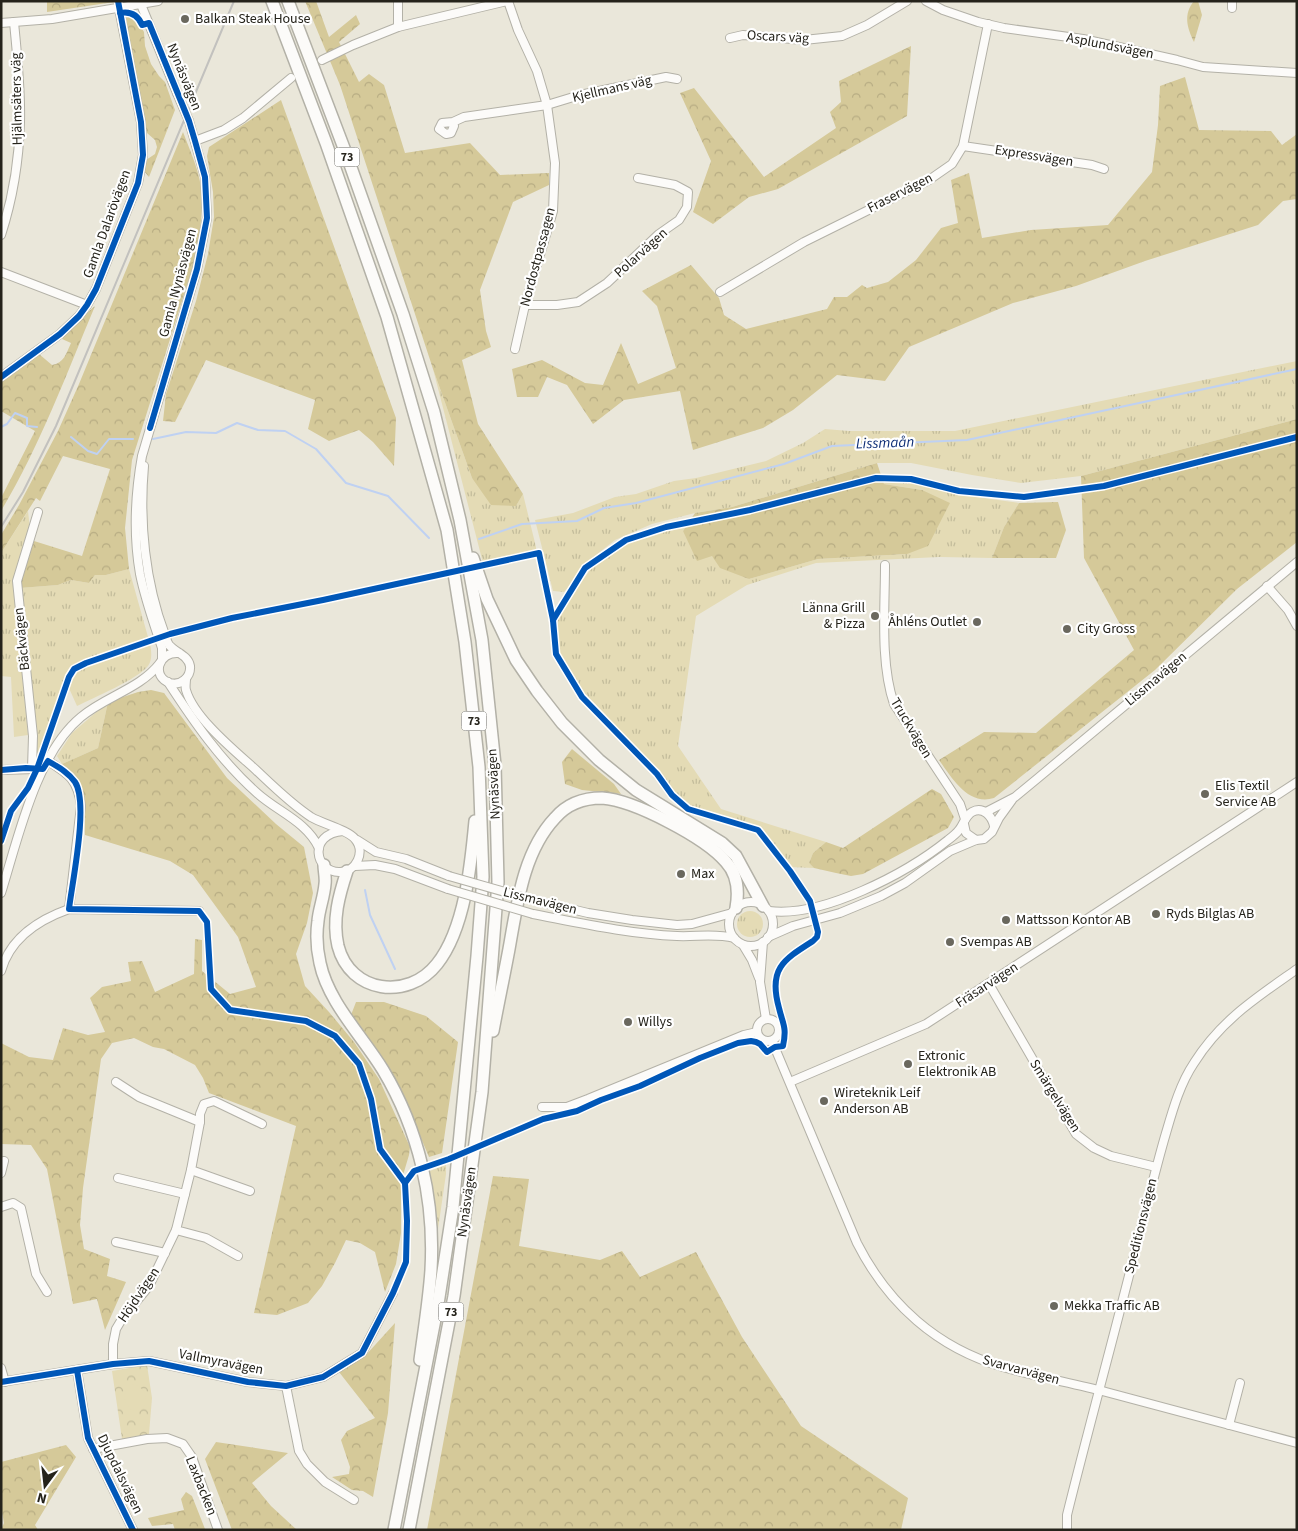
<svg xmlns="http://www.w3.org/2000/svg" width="1298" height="1531" viewBox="0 0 1298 1531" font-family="'Source Sans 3',sans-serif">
	<defs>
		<pattern id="grass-tufts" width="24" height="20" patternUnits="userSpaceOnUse" patternTransform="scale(1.25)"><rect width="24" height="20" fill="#e4dbb5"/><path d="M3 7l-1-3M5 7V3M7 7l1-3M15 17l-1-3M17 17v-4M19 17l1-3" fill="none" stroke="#c3bc9b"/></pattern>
		<pattern id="forest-crowns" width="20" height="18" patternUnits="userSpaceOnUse" patternTransform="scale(1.25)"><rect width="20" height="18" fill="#d5c999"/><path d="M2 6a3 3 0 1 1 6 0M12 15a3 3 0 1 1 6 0" fill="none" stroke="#b7ac83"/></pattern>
		<pattern id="park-crowns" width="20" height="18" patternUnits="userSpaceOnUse" patternTransform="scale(1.25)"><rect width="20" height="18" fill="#e4dbb5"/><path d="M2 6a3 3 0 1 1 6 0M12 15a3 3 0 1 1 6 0" fill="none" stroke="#c3bc9b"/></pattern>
	</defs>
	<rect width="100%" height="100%" fill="#eae7da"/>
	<g fill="url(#grass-tufts)">
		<polygon points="1297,361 1297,419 1081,476 1021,483 972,475 911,463 877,463 732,507 695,513 652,524 615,540 596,555 564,592 553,591 535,520 573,513 615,497 636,494 674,481 696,478 766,461 803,443 825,429 849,431 955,431"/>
		<polygon points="433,369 472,478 516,506 523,494 536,547 536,552 483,563"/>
		<polygon points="883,482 923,484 955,494 1019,503 1004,527 992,558 939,557 816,563 747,585 696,616 678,746 721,809 826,842 813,853 809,863 814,868 789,867 771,841 758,828 695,810 682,802 671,789 657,769 622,735 581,692 560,655 556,632 557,619 566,602 594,565 627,542 687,525 683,531 712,556 749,579 818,559 907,554 922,490 884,484"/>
		<polygon points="28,511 30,529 14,578 14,587 28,735 14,737 11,677 1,676 1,553"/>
		<polygon points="129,569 148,637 73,665 67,672 40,753 36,752 20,588 58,585 71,580 89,583 95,575 106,575"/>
		<path d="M150 643C151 650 153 659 148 666 138 679 93 698 77 706L68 686 73 675 81 668Z"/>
		<polygon points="108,702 98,748 62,764 57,756 72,733"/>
		<circle cx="750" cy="924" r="13"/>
		<polygon points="446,1165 446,1174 436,1243 427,1172"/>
	</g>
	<g fill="url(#forest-crowns)">
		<polygon points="47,1 114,1 114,2 47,12"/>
		<polygon points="305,1 316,1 329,37 356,15 360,24 339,42 359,82 369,74 384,85 405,153 470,143 500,175 549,173 549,185 513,202 480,290 486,331 491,347 462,360 478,424 523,494 516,506 491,505 472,478 433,369 340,85"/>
		<path d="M1194 1H1198L1202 15 1194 42C1187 28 1183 14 1194 1Z"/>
		<polygon points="127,16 131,16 138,22 144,32 145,46 151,64 159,76 165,82 175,110 149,177 144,171 146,160 155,154 157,147 155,140 147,133 143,115 126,18"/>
		<polygon points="911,46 907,116 778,189 749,197 713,224 693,212 711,161 680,93 694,88 764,177 836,128 830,112 841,102 839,81"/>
		<polygon points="1185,77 1199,130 1271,131 1282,145 1297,134 1297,199 1283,201 1258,225 1145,261 1076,286 1013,303 909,347 885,381 837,375 793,410 763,428 693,450 680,391 624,400 593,424 567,385 547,377 538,397 517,397 512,369 542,360 585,383 603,385 621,343 638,384 676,368 657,306 642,291 691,265 719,298 724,315 746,329 827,309 834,297 847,297 862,285 867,288 888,282 916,260 941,228 958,223 951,180 969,173 982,238 1031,230 1108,225 1152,172 1158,125 1160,86"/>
		<polygon points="281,100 396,418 394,466 373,442 359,430 329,441 308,429 315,400 206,360 175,422 163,421 166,394 196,301 208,254 214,217 213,192 207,156 209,147"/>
		<path d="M183 132C188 145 194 159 198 173 206 202 200 234 194 263L132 460 125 528 129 569 106 575H95L89 583 71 580 58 585 20 588 22 571 34 541 82 556 110 469 63 456 40 501 36 498 1 553V535L19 505 58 431 79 384Z"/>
		<path d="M95 306C66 375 40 446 1 511V498L35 431 1 411V382L39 354 52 365C64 363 66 354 71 343L62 339 74 324Z"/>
		<path d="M1297 419V542L1237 589 1155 670 994 798C968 806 952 778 939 760L984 732 1036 733 1134 650 1084 558 1081 476Z"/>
		<polygon points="877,463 884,484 922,490 950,503 928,546 907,554 818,559 749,579 720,568 712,556 697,561 683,531 695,513 732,507"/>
		<polygon points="1058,502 1066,530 1056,558 992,558 1004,527 1019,503"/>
		<path d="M151 690 164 693 227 778 276 824 304 847 313 893 307 923 296 954 305 986 329 1012 354 1042 379 1079 410 1147 409 1155 401 1182V1233L396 1264 385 1292 375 1252 360 1243 346 1240 335 1263 322 1286 308 1303 277 1315 254 1313 296 1126 209 1093 203 1078 195 1065 164 1049 153 1047 134 1038 112 1043 101 1059 83 1188 80 1225 84 1249 110 1259 107 1276 126 1282 105 1330 97 1299 73 1304 47 1169 31 1145 1 1144V1043L29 1057 53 1060 63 1028 88 1035 105 1032 90 998 102 987 131 981 128 962 142 961 155 992 194 974 195 939 202 940V971L230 994 256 987 238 937 193 875 170 861 85 835C84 809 85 782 62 764L98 748 108 702 138 692Z"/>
		<polygon points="572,749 614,784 621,794 582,790 565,784 562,762"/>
		<polygon points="932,789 941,794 954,817 948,828 863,874 851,876 836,873 814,868 809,863 813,853 826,842 843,848"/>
		<polygon points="356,1002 384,1002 426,1016 458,1042 442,1153 429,1157 404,1098 380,1055 351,1015"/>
		<polygon points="493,1176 529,1179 519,1246 600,1260 622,1251 640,1277 696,1252 742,1337 801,1426 908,1498 901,1530 427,1530"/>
		<polygon points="395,1323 388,1413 373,1497 363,1491 352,1490 332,1477 349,1474 350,1467 341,1440 347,1431 375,1418 339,1372 365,1356"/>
		<polygon points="216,1442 288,1453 252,1483 271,1506 297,1530 232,1530 205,1459"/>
		<polygon points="66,1445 76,1457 35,1525 38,1530 1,1530 4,1523 1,1506 1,1462"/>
		<polygon points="186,1492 192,1496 205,1529 175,1530 173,1524 152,1526 148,1518 184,1510 181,1499"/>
	</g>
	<polygon fill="url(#park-crowns)" points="147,1365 152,1398 149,1434 122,1439 112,1371"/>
	<path fill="#e4dbb5" d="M131 1384 139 1386 146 1394 145 1405 140 1411 132 1410C123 1404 122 1391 131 1384Z"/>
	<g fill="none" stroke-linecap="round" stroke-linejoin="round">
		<g stroke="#bfd1f2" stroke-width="2">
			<polyline points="1,427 7,424 15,413 27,418 27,426 37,427"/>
			<polyline points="71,437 88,451 97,454 109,439 133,439"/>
			<polyline points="153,439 186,432 216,433 237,423 258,430 285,431 316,449 346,483 388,496 429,538"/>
			<polyline points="479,539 522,524 577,521 604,508 636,503 784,464 832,446 967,440 1297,369"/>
			<polyline points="365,890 370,915 395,969"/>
		</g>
		<defs>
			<g id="minor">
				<polyline points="398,1 398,27"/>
				<polyline points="508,1 518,30 537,71 547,105 555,163 553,211 525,305 515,349"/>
				<polyline points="926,1 943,10 978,22 1004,28 1083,39 1177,60 1203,67 1297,73"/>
				<polyline points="140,2 177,93"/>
				<polyline points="1232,8 1232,1"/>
				<polyline points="1,23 52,19 158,1"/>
				<polyline points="730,38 743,35 804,40 842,36 867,25 907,1"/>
				<polyline points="322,60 353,45 398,27 507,1"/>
				<polyline points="453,122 454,126 451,133 446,134 439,129 442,123 453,122 464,117 547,105 580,95 666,77 677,79"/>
				<polyline points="195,141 224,130 243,118 291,78"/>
				<polyline points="963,146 1092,165 1104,169"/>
				<path d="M1 235C13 198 19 160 20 122 21 89 17 55 14 22"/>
				<polyline points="1,272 87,305"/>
				<polyline points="720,292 804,242 929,180 952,164 963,146 988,24"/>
				<polyline points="525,305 557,305 578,302 607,283 659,234 679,220 687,207 688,192 675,185 638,178"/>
				<polyline points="1,377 60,334 79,316 87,305 96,289 138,183 143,155 141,122 119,8"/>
				<path d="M144 466C139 522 145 582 165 635 166 638 167 642 169 645 176 653 188 655 190 666 191 677 181 686 170 683 151 677 158 651 179 653"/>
				<path d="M885 565C885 609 880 663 894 704L960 804 965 819"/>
				<polyline points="1267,586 1288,610 1297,626"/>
				<path d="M162 658V648C154 624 145 599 140 574 133 534 135 495 142 456L197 269 207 218 205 177 189 121"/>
				<path d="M186 679C186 682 185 687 186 690 194 718 235 751 256 770 274 787 291 804 311 817 323 824 348 830 355 839 366 852 356 872 340 872 315 873 307 834 343 831"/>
				<path d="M168 682C194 722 221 761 257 793 278 812 306 821 319 848"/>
				<path d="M48 761C69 774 78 780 81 806L69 909"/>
				<polyline points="32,769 33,736 17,581 38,512"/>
				<polyline points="1,770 36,769"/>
				<polyline points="986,812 1015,797 1038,778 1297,562"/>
				<polyline points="964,824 966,833 976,840"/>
				<polyline points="357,840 376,852 406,859 449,876"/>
				<polyline points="355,866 375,865 395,869 448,889"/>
				<path d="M1 893C18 839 36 754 81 717 106 696 140 689 160 663"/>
				<polyline points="533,900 588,913 632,920 677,925 692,924 732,913"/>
				<circle cx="751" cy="924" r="22"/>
				<path d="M769 911C822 918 907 873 948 840 952 837 956 834 959 830 964 824 965 816 972 812 983 806 992 816 994 826"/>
				<path d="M533 914C580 923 629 934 677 936 696 937 715 933 734 938"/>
				<polyline points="768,937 793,926 840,913 881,896 905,883 950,851 976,840 984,839 992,832 999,818 1012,800"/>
				<polyline points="763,942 760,982 766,1019"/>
				<polyline points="743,945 752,960 759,978"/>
				<path d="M1 971C10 938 38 920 69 909L199 911"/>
				<polyline points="989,984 1076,1134 1094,1148 1111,1156 1156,1167"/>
				<circle cx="768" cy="1030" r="11"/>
				<path d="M772 1041 857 1243C888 1304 937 1348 1003 1367 1037 1377 1072 1383 1106 1392 1170 1409 1233 1426 1297 1443"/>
				<polyline points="116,1082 139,1097 200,1122 200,1114 204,1104 214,1101 262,1124"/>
				<polyline points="790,1082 926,1024 1297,782"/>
				<polyline points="542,1107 567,1107 588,1099 744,1035 757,1032"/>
				<polyline points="200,1122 191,1170 250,1191"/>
				<polyline points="1,1173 4,1161"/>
				<polyline points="118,1178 185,1194 191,1170"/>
				<polyline points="185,1194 176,1230 206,1238 238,1256"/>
				<polyline points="1,1207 13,1203 21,1208 36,1274 47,1292"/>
				<polyline points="116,1242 165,1253"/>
				<polyline points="113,1364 113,1344 116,1329 122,1319 149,1286 176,1230"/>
				<polyline points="1,1368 5,1382"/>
				<polyline points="77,1370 88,1438 133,1530"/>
				<polyline points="1,1382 113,1364 149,1361 248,1382 286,1386 323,1377 362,1353 393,1293"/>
				<polyline points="286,1386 299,1451 307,1464 325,1482 354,1500"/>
				<polyline points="1229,1425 1240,1383"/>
				<polyline points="93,1449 147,1439 167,1438 183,1444 192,1457 218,1530"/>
				<path d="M1067 1530V1515C1090 1422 1116 1329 1139 1236 1148 1201 1156 1167 1166 1133 1173 1109 1180 1084 1194 1063 1221 1020 1256 998 1297 969"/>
			</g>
			<g id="highway">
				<polyline points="272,1 326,143 387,317 447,530 465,642 479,767 483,877 477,956 453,1207 438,1304 394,1530"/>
				<polyline points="288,1 347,156 403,314 434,412 460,520 482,640 495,765 498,882 482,1092 454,1296 409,1530"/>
				<polyline points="473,558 487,599 516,660 537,691 562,723 599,760 636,790 722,843 736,856 763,906"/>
				<path d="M324 865C324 871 326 878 325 884 324 897 319 909 318 921 316 935 317 950 320 963 328 1002 363 1037 383 1070 419 1130 435 1200 431 1270 429 1300 424 1330 420 1360"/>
				<path d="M347 871C339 895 332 920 338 946 350 993 408 1001 437 964 465 929 471 864 475 821"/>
				<path d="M493 1031C498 1004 504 976 509 949 517 905 523 852 555 818 567 804 584 798 602 798 634 800 706 838 726 862 738 875 739 891 736 908"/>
			</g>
		</defs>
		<use href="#minor" stroke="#b3b1a7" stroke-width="10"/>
		<use href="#highway" stroke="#b3b1a7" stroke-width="14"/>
		<use href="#minor" stroke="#fcfbf9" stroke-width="8"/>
		<use href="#highway" stroke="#fcfbf9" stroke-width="11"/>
		<polyline stroke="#c2c1be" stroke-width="2" points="1,527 23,492 56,426 234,1"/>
		<defs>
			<g id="minor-bridge">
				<polyline points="177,93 189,121"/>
				<polyline points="449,876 533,900"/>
				<polyline points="448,889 533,914"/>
			</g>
		</defs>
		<use href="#minor-bridge" stroke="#b3b1a7" stroke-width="10" stroke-linecap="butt"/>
		<use href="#minor-bridge" stroke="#fcfbf9" stroke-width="8"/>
		<defs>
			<g id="cycleway">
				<path d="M120 13C131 11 138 15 142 25L149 23 189 121 195 141 205 177 207 218 197 269 150 428"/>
				<polyline points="1,377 60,334 79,316 87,305 96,289 138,183 143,155 141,122 118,1"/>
				<polyline points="553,620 585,568 626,540 666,527 750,510 876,478 911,479 959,491 1024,497 1104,486 1297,437"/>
				<path d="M1 770 26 768 43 769 48 761C58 767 68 772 75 782 89 803 72 883 69 909L199 911 207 922 211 989 230 1010 306 1021 335 1036 359 1064 371 1099 380 1149 405 1183 407 1221 406 1262 393 1293 362 1353 323 1377 286 1386 248 1382 149 1361 113 1364 1 1382"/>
				<path d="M1 841 11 811 28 788 37 769 69 677 74 669 86 663 170 634 232 618 323 600 539 553 553 620 556 654 582 697 657 774 672 795 688 809 758 830 790 871 810 901 818 932 817 937 813 941C783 960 768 969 779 1008 783 1025 787 1027 783 1046L775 1047 767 1052 760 1044 756 1042 751 1041 738 1043 700 1058 640 1086 601 1100 577 1111 543 1119 449 1159 414 1171 405 1183"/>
				<polyline points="77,1370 88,1438 133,1530"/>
			</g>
		</defs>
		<use href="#cycleway" stroke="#fff" stroke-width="9"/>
		<use href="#cycleway" stroke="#0057b8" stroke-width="6"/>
	</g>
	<g fill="#6a685e" stroke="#fff" stroke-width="2">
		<circle cx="185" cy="19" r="5"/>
		<circle cx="875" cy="616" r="5"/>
		<circle cx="977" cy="622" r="5"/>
		<circle cx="1067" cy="629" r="5"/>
		<circle cx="1205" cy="794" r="5"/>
		<circle cx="681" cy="874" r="5"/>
		<circle cx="1156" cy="914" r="5"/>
		<circle cx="1006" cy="920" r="5"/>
		<circle cx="950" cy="942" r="5"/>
		<circle cx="628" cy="1022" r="5"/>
		<circle cx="908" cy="1064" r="5"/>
		<circle cx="824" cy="1101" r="5"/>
		<circle cx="1054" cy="1306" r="5"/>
	</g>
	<g text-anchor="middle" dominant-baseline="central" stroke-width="4.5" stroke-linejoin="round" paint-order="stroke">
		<g fill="#fff" stroke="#66655f" stroke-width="1">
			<rect x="334.5" y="147.5" width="25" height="19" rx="4"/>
			<rect x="461.5" y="711.5" width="25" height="19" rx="4"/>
			<rect x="438.5" y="1302.5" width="25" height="19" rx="4"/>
		</g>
		<g font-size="12" font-weight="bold" fill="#25231b">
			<text x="347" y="157">73</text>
			<text x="474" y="721">73</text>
			<text x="451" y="1312">73</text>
		</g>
		<g font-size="14" fill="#25231b" stroke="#fff" text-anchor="start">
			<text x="195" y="19">Balkan Steak House</text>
			<text x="865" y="608" text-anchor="end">Länna Grill<tspan x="865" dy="16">&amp; Pizza</tspan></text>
			<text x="967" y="622" text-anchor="end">Åhléns Outlet</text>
			<text x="1077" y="629">City Gross</text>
			<text x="1215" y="786">Elis Textil<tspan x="1215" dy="16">Service AB</tspan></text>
			<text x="691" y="874">Max</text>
			<text x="1166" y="914">Ryds Bilglas AB</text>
			<text x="1016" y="920">Mattsson Kontor AB</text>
			<text x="960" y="942">Svempas AB</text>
			<text x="638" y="1022">Willys</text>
			<text x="918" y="1056">Extronic<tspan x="918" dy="16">Elektronik AB</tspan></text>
			<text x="834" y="1093">Wireteknik Leif<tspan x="834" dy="16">Anderson AB</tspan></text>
			<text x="1064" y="1306">Mekka Traffic AB</text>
		</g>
		<g font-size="14" fill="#25231b" stroke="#fff">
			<text transform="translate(778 37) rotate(3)">Oscars väg</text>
			<text transform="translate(1110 46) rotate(11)">Asplundsvägen</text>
			<text transform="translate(184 77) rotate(68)">Nynäsvägen</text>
			<text transform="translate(612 89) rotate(-13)">Kjellmans väg</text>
			<text transform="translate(17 99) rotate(-91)">Hjälmsäters väg</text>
			<text transform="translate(1034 156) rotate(9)">Expressvägen</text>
			<text transform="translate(900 193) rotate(-27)">Fraservägen</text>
			<text transform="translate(107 224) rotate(-70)">Gamla Dalarövägen</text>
			<text transform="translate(641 253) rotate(-42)">Polarvägen</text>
			<text transform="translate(538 257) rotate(-75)">Nordostpassagen</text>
			<text transform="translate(178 283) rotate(-75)">Gamla Nynäsvägen</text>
			<text transform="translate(22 639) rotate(-96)">Bäckvägen</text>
			<text transform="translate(1156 679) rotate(-40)">Lissmavägen</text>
			<text transform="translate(911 728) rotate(59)">Truckvägen</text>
			<text transform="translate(494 784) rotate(-93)">Nynäsvägen</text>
			<text transform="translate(540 901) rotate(14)">Lissmavägen</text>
			<text transform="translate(987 985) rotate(-33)">Fräsarvägen</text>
			<text transform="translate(1055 1096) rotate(58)">Smärgelvägen</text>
			<text transform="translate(467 1202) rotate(-82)">Nynäsvägen</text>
			<text transform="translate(1141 1226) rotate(-76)">Speditionsvägen</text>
			<text transform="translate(139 1295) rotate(-56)">Höjdvägen</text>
			<text transform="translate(221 1362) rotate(11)">Vallmyravägen</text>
			<text transform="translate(1021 1370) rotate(15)">Svarvarvägen</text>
			<text transform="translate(120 1474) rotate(64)">Djupdalsvägen</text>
			<text transform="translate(201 1486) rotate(68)">Laxbacken</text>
		</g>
		<g font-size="15" font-style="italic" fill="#0e2e76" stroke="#fff">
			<text transform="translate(885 443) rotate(-2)">Lissmaån</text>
		</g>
	</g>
	<rect width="1298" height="1531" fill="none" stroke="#25231b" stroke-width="5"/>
	<g transform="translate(45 1486) rotate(195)" stroke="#ffffff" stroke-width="4" paint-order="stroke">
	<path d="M0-4L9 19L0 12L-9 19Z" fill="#25231b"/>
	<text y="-8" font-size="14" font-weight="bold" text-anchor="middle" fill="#25231b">N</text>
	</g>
</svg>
